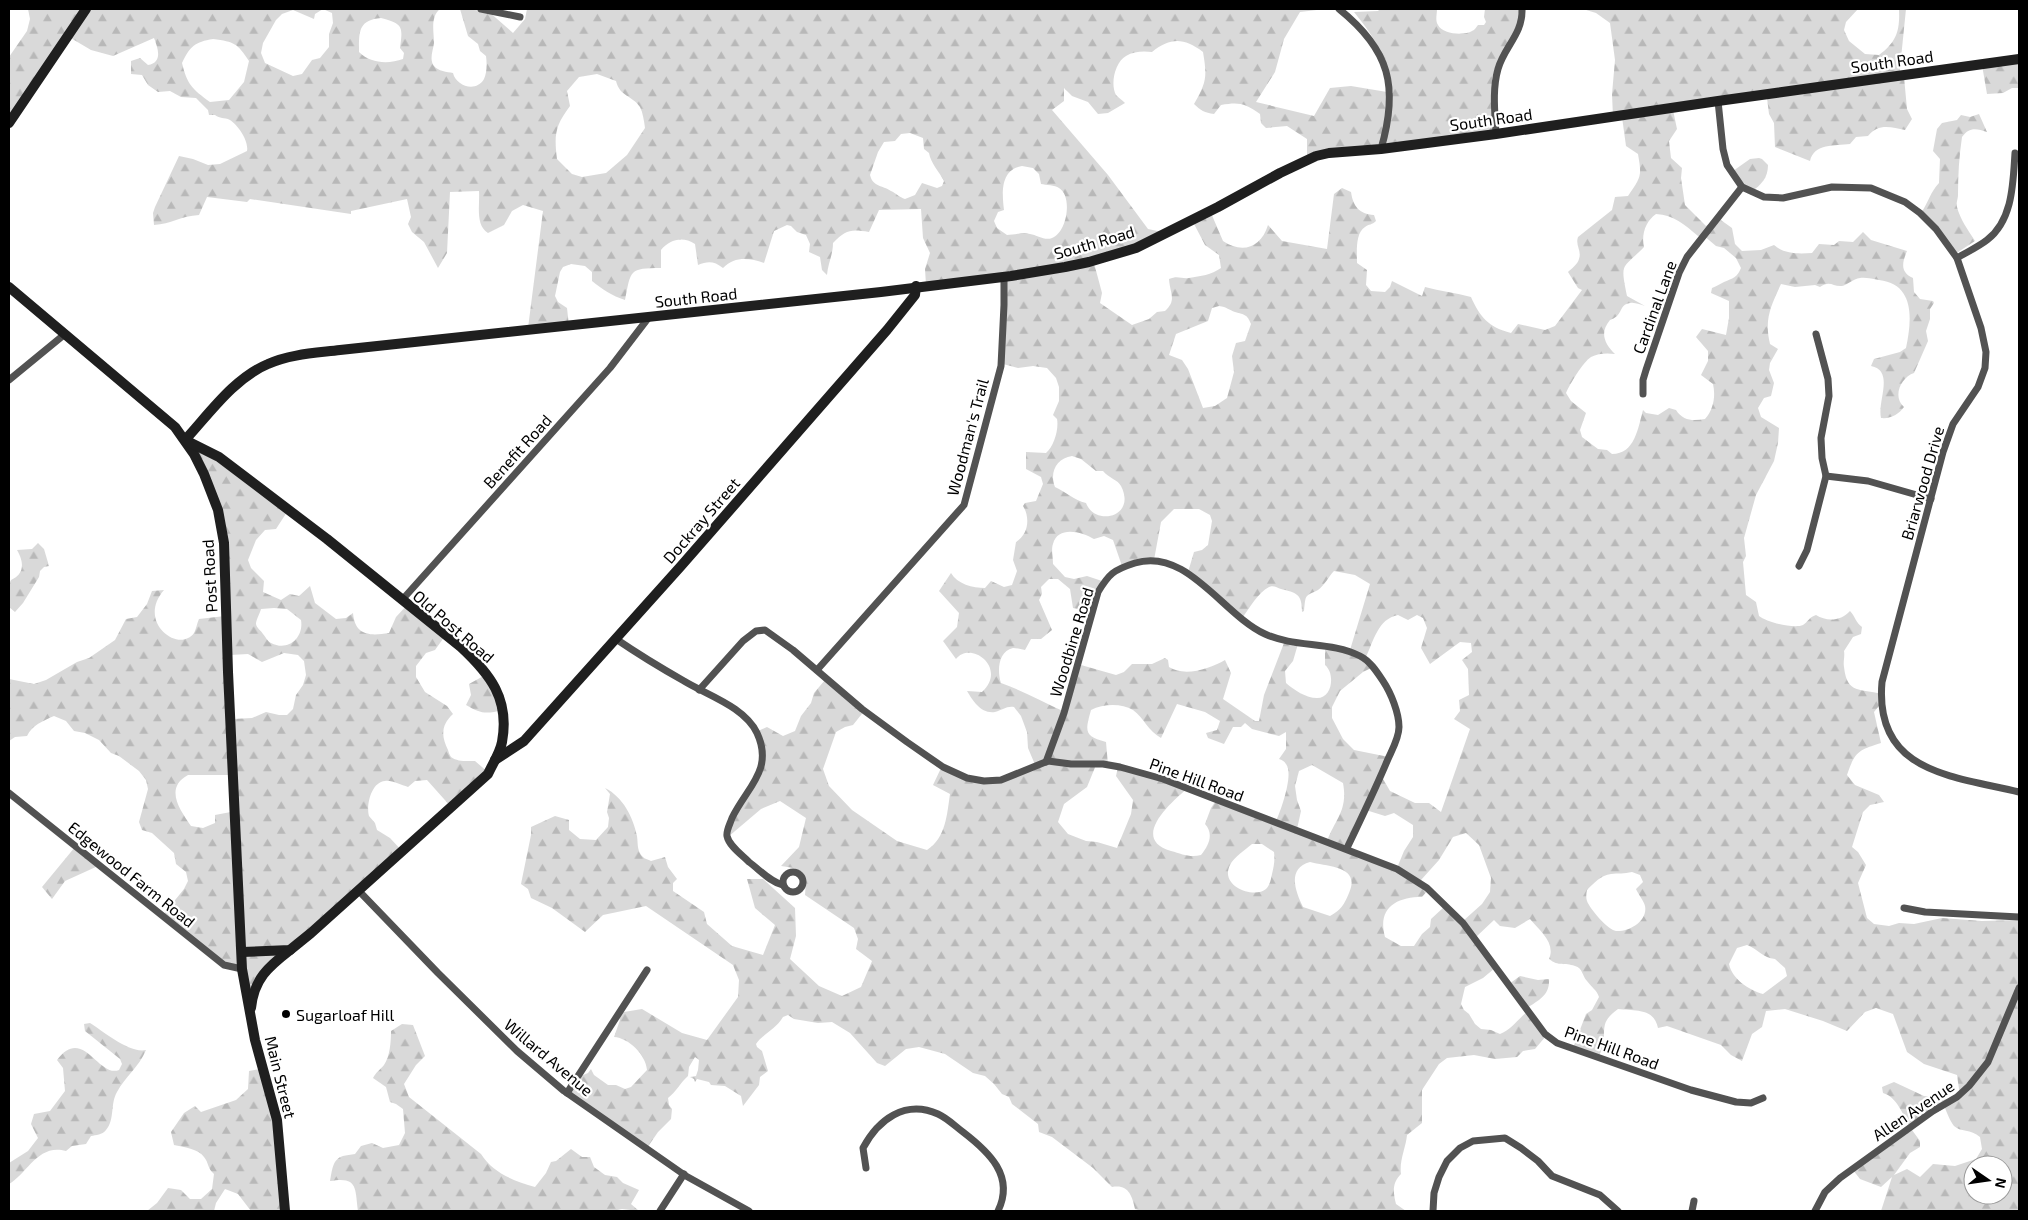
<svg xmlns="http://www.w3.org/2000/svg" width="2028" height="1220" viewBox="0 0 2028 1220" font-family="'Exo 2',sans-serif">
	<defs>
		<pattern id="forest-firs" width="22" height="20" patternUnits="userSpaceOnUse" patternTransform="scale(1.25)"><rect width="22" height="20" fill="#d9d9d9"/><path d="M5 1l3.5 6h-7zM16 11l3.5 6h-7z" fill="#b8b8b8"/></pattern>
	</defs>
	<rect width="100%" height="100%" fill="#fff"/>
	<g fill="url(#forest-firs)" fill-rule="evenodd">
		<path d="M28 9H440C430 17 434 32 434 43 433 51 429 59 434 66 438 71 447 72 453 73 456 86 476 93 484 79 487 73 487 63 486 56L480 51 478 44 468 36 460 9 488 11 513 33 525 19 527 9H1325L1300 12 1284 39 1275 72 1256 102 1314 116 1330 88 1351 86 1393 93C1385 55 1378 42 1354 12L1378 11 1380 9H1437C1437 14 1435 21 1438 25 1442 34 1464 36 1472 31 1475 30 1476 27 1478 25H1484L1486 22 1484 17 1485 9H1520L1517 28 1496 65 1492 79 1497 134 1307 160V139L1287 126 1266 128 1261 123 1260 114C1244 103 1239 102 1221 105L1214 114C1205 113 1200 110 1194 104 1207 82 1207 76 1203 52 1184 38 1171 37 1152 52 1144 51 1134 51 1126 56 1115 62 1110 84 1116 95 1118 97 1122 100 1125 103L1108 113 1098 114 1088 102 1072 96 1064 88V101L1052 110 1108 175 1148 229 1167 233 1094 263 1102 293 1100 303 1132 325 1149 319 1157 312 1165 311C1177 300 1170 294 1169 279 1178 275 1181 279 1189 278 1201 276 1211 275 1221 268L1219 255 1205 245 1193 222 1211 213 1223 241C1242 254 1261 248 1268 225L1282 241 1327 249 1334 194 1342 188 1351 192C1353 206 1359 214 1374 215L1376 221C1372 225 1369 224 1365 227 1355 233 1357 253 1357 263L1367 270 1366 285 1371 291 1385 292 1390 287 1392 281 1422 296 1425 287C1440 291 1456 293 1471 297 1480 317 1488 327 1511 333L1518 324 1545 330 1555 326 1582 290 1578 288 1568 272C1571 269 1578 264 1579 259 1582 251 1575 245 1578 237L1612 210 1615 197 1628 196C1641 177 1642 177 1638 154L1626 146 1622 117H1613L1612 94 1615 60 1610 23 1596 13 1583 9H1858L1846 22 1844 30 1849 41 1865 54 1879 55C1897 42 1900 30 1899 9H1906L1900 68V74L1904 77 1907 109 1912 119 1905 130C1891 127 1878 123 1868 136L1856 137 1850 144C1835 146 1814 143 1810 161L1775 147 1774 123 1769 114 1767 98 1673 110 1677 129 1669 141 1671 158 1682 168 1681 178 1685 205 1706 226 1718 218 1732 228 1735 244 1742 251 1761 250 1774 245C1784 254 1798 254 1812 253L1819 244 1834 245 1839 241 1853 242 1863 232 1871 240 1907 251C1902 263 1900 272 1913 278L1914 292 1920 299 1933 301 1934 303 1930 309V319L1926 331 1928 341 1914 373C1901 377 1892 397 1904 407 1899 414 1891 419 1881 418 1877 401 1895 371 1871 366L1874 359 1900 352 1906 348C1912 320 1915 284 1879 280 1873 279 1865 277 1860 278 1853 279 1847 285 1842 286 1833 287 1830 280 1820 287L1815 285 1795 287 1781 284C1771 306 1764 319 1770 344L1778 349 1770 363 1769 370 1774 383 1771 396 1764 398 1758 408 1761 417 1779 428 1778 443 1774 461 1756 495 1744 538 1746 556 1743 562 1746 595 1756 602 1759 616C1766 622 1794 629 1803 625 1808 622 1809 617 1816 615 1827 622 1841 621 1850 611 1855 616 1856 623 1862 627L1861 634 1853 637 1844 651C1845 657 1843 661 1844 667 1847 695 1861 688 1881 694L1883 701 1874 712 1881 743C1859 750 1855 751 1847 775L1855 785 1879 795 1884 802 1870 805 1863 812 1852 847 1858 852 1866 865 1858 883 1867 918 1874 924 1889 926 1899 923 1914 924 1942 918 1982 921 2019 920V1211H1881L1892 1177 1881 1187 1860 1179 1853 1170 1912 1130 1920 1141V1147L1910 1153 1894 1175 1907 1169 1920 1177 1933 1164 1955 1166 1976 1159 1982 1149 1980 1137C1971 1129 1960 1132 1954 1126 1950 1121 1947 1113 1945 1108L1910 1127C1903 1115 1897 1097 1883 1093L1882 1087 1894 1082 1924 1096 1954 1100 1960 1096 1957 1075 1924 1064 1907 1052 1893 1014 1876 1008 1865 1012 1847 1031 1823 1021 1785 1009 1766 1011 1762 1027 1752 1034 1742 1061 1731 1055 1721 1045 1667 1026 1658 1028C1654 1008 1636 1011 1618 1009 1603 1020 1604 1025 1604 1042 1604 1046 1600 1053 1598 1058L1573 1048 1586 1014 1592 1010 1599 997C1596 989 1592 988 1587 981 1582 976 1583 968 1575 966 1564 962 1559 967 1549 959 1556 943 1540 931 1530 919L1515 928 1500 926 1494 920 1476 937 1495 968 1483 978 1465 987 1461 1004 1464 1010 1469 1014 1475 1024 1481 1029 1491 1030 1500 1034C1511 1030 1518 1019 1528 1011L1546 1036 1535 1049 1523 1051 1517 1057 1495 1059 1474 1055 1447 1058 1439 1064 1422 1090V1123L1407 1135C1406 1147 1399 1161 1401 1174 1392 1183 1393 1192 1396 1204L1406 1211H1141L1135 1209C1132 1195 1128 1184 1112 1187L1093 1168 1052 1137 1039 1132 1038 1124 1012 1104 1009 1097 1002 1094 994 1084 985 1076 973 1073 945 1054 919 1047 906 1049 885 1066 877 1063 850 1033 832 1022 818 1023 794 1019 788 1015 783 1017C776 1029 764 1033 756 1044L757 1047 762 1051 768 1071 760 1077 759 1085 743 1106 741 1096 725 1086 711 1085 709 1082 697 1079 695 1082 694 1079 690 1077 696 1076 698 1070 699 1060 695 1057 689 1067 688 1076C680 1083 676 1092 668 1098L669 1105 672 1109 671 1119 658 1132 647 1148 569 1094 581 1076 588 1073 591 1069 594 1075 608 1085H616L625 1089 631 1087 647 1070C646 1055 629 1038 614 1037L620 1020 618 1013 642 1009 682 1033 707 1040 738 997 739 980 733 965 646 906 603 915 585 932 552 908 531 898 528 889 521 884 531 835V827L555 816 569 820V830L580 839 596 840 608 827 609 818 607 812 610 794 605 788C623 797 633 817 637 836 638 843 637 849 641 855 644 859 647 859 651 861L665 857 668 867 677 879 673 883V891L704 912 707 924 732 946 763 955 775 925 755 908 747 879H763L795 908 796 936 790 959 819 986 842 996 861 987 872 961 856 949 858 939 854 928 805 895C807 871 804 869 781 866L799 847 806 818 780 801 761 809 728 837 730 826 763 771 758 731 767 727 783 736 795 731 801 716 811 703 814 693 825 680 865 710 853 725 845 727 836 732 823 769 829 786 852 810 897 841 927 850C946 838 947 814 950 794L933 785 942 766 967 779 991 781 1036 767 1028 748 1027 732 1021 716 1014 707C1006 706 1003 710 995 712 981 714 973 701 967 691L982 692C1008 668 971 640 956 659L943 641 957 627 959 613 939 591 951 573C957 584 973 588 985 588L991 581 1004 587 1012 585 1017 571 1013 560 1016 542C1029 534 1030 517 1023 506L1025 503 1036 501 1043 484 1041 477 1026 469V452L1046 453C1054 446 1059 429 1057 419L1053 415 1059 401V387L1056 378 1047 368 1033 366 1018 368 1003 364 1005 279 926 285 925 269 930 253 923 238 921 209 879 210 869 232C850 229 846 230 833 243 833 255 828 263 827 275L822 270 820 257 809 252 810 244 806 235 797 232 791 226 787 225 774 231 764 263C749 258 735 256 723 268 714 261 708 261 698 265L695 244C683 236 670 239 661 250V268C629 268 631 270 625 300 612 296 602 289 592 281V272L585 266 571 264 563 267 560 272 555 296 558 302 567 308 569 326 528 328 543 211 523 205 512 211 504 225 488 233C475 225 480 205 479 191L450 192 447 253 438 268 424 242 412 232 408 224 411 217 407 199 351 211V214L250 199 247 202 207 197 199 215C181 216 171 224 154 225L153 213 155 207 179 156 193 159 208 165 220 164 247 151C249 141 238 125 230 120 224 117 220 119 215 115H209L208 110 196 98 181 97 170 91 158 92 148 85 142 75 131 74V61L140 58 148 65C163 63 158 48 154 38L113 56 91 50 69 37 9 125V57L27 31 30 19ZM323 9 332 13 333 23 329 34V47L320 58 312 60 302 74 293 76 265 63 261 53 263 43 276 20 282 14 293 10 314 19 315 14ZM381 18C403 24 403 26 400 48L404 53 403 59C389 64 371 64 359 52 359 32 358 20 381 18ZM213 39C235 42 237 43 249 61L244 82 229 100 210 102C192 89 187 84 182 63 190 46 195 42 213 39ZM597 74 616 81C620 97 632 95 640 107 643 113 644 121 645 128L627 155 606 173 582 177 572 174 557 159C554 135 555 126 570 106L567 91 579 77ZM910 133 923 138 924 149 929 153C931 164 939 171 944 181L942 186 937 188 922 183 915 195 905 199C899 197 897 194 891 191 882 185 873 187 870 175L878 152 884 142 895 141 901 134ZM1022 166 1033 168 1039 174 1041 184C1046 185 1055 185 1059 188 1073 196 1067 233 1052 238 1045 241 1037 235 1030 234 1023 232 1014 235 1007 235L997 228 994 221 998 212 1004 210C1002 193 1000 170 1022 166ZM1656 214C1674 215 1685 225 1698 236L1703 235 1716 246 1724 248 1736 258 1741 268C1737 278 1733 278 1724 282 1720 284 1717 286 1712 288L1711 293 1729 301V318L1726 335 1702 329 1696 337 1708 351V361L1701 375 1713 384C1716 397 1713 410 1705 419 1693 421 1683 421 1676 410L1669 408 1658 415 1646 413 1643 410C1638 428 1635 454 1612 454L1607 450 1598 449 1582 437 1580 430 1586 413 1571 401 1566 393C1570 384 1583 362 1591 357 1598 353 1608 353 1615 354 1605 344 1599 333 1610 320 1612 319 1615 318 1617 316 1622 311 1621 304 1630 303 1635 302 1641 305 1645 306L1627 296C1620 261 1622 270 1644 247 1641 234 1646 221 1656 214ZM1219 306C1227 307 1229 310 1235 312 1245 315 1247 314 1251 324L1245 341 1236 343 1232 356 1234 372 1227 398 1215 406 1203 408 1188 369 1182 360 1169 355 1176 334 1208 321 1212 308ZM1072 456 1081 459 1096 471H1103C1109 478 1118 480 1121 486 1137 517 1095 527 1086 503 1074 500 1066 492 1055 487 1049 472 1057 458 1072 456ZM1174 509H1199L1210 515 1212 521 1208 545 1202 550 1194 552 1188 572 1243 617C1250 607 1258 593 1269 587 1274 585 1277 588 1281 589 1296 593 1302 593 1302 612L1304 611C1306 594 1304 597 1318 590 1324 586 1329 576 1334 571L1355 575 1370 584 1350 650 1325 648V665C1335 673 1333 698 1317 698 1306 698 1294 690 1286 683L1285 671 1293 661 1298 644 1284 643 1264 695 1259 721H1255L1223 699 1231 673 1225 660C1210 669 1184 677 1169 667L1168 660 1165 658 1152 664H1132L1124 672 1116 675 1081 665 1065 712C1043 702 1023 691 1001 683 997 672 998 651 1013 648 1016 648 1021 649 1025 650L1031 639H1041L1052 630 1039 600 1042 594 1041 587 1049 579H1058L1070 589 1073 608 1092 612 1105 582 1087 576 1074 579 1065 577 1053 564C1053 557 1051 549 1053 544 1058 525 1082 532 1094 539L1104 536 1113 540 1122 566 1154 560 1161 522ZM1398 615 1408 620 1417 615 1423 618 1427 628 1421 648 1430 664 1460 642 1471 643 1472 652 1462 660 1468 669 1469 695 1459 700 1460 711 1454 719 1470 729 1441 812 1429 803H1415L1390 791 1382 777 1389 757 1354 750 1343 739 1332 718V707L1340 691 1363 672 1373 667 1366 657C1374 640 1378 619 1398 615ZM1177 704 1205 712 1220 721 1217 730 1206 733 1208 738 1224 744 1233 727H1241L1245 723 1252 729 1279 736 1286 732V749L1279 759C1282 760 1284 761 1286 764 1294 774 1281 810 1276 821L1217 799 1211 808 1205 824C1214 834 1209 845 1201 855 1190 858 1182 854 1171 851 1130 839 1170 803 1188 788L1118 767 1116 776 1133 800 1131 814 1117 848 1097 842 1086 841 1068 834 1058 822 1064 804 1087 787 1096 765H1108L1106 742C1084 736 1085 732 1091 710 1103 704 1121 703 1133 710 1144 718 1148 731 1161 738ZM1312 765 1343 783C1348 810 1336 818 1327 841L1297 829 1301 811 1297 800 1295 786 1299 771ZM1369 811 1385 816 1394 813 1413 825V837L1404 851 1397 868 1348 848 1366 812ZM1466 833 1479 845 1491 878 1490 892 1482 904 1463 921 1444 907 1431 919 1430 927 1422 934 1414 946H1401L1385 937C1377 908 1396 897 1422 897L1428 890 1421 880 1439 860 1453 837ZM1252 844H1262L1274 852C1275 860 1274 866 1272 874 1271 879 1270 885 1266 889 1255 899 1219 887 1230 865 1234 857 1245 850 1252 844ZM1310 862C1329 867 1361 866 1349 893 1344 905 1341 910 1330 916L1303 907C1295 891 1287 868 1310 862ZM1632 872 1640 875 1643 882 1636 889C1638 894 1644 901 1645 906 1648 921 1629 932 1616 931 1608 930 1590 909 1587 901 1586 898 1586 894 1587 890 1594 883 1601 875 1611 874 1618 873 1624 874 1632 872ZM1747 945C1758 949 1763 958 1775 959L1785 968 1787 976 1763 994C1749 990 1732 979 1729 964L1737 948ZM1973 1165H2003V1195H1973Z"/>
		<polygon points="2019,60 2019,88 2012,88 2003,93 1987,94 1982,65"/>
		<path d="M1979 114 1987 132C1976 128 1969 127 1962 137 1959 157 1958 175 1958 195 1958 199 1956 202 1957 207 1960 219 1968 230 1975 241L1955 254 1921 213C1928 203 1931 191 1939 183L1940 159 1933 151 1937 129 1942 123 1957 120 1961 115 1970 117Z"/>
		<path d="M1759 158 1762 159 1768 165C1768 178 1761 185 1751 192L1733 171 1750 159Z"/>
		<path d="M194 445 287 512 276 529 265 530 256 540 248 560 251 568 264 581 263 592 281 600 290 594 299 596 310 586 315 603 336 619 346 618 353 613C355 636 370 636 389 633L396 617 408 604 445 636 435 650 426 653 416 666V677L425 692 447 706 453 714C441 725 441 736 448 750 449 753 449 754 451 757 458 762 466 761 475 761L489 773 452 808 427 780 415 781 408 787C401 785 392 780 385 781 371 782 366 806 369 816L375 823 377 830 390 838 403 852 265 973 251 1010 243 970H234L163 915 184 889 188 881 186 872 176 864 174 853 152 833 142 830 139 822 148 789 146 780 139 771 119 756 111 753 99 740 85 733 74 731 66 721 54 716C43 721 32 725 27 736L15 737 9 741V679L34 684 46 680 77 662 89 658 115 640 126 619 137 617 147 604 152 591 164 590C136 622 179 654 194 633 196 630 197 623 199 619L225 616V545ZM274 608 287 609 301 620C304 638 288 652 271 643 267 641 266 637 263 634 261 630 257 629 256 624 256 620 260 613 261 609ZM284 653 298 655 304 661 306 675 303 685 296 695 293 709 287 715H279L266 712 252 718 233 719 230 655 248 654 262 662ZM188 775H233L236 811 215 815V823L203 828 191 826C180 810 164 788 188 775Z"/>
		<path d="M38 543 44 549 49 566 44 567 40 571 39 577 23 603 15 612 9 607V584L11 580C25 574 24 562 17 550L32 549Z"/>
		<path d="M487 674 503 710C486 714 481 714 466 705L471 695 469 684Z"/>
		<polygon points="75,847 98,866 65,881 52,899 42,887"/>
		<path d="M1520 976 1538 980 1549 979C1550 995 1539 1000 1527 1008L1509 984Z"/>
		<path d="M90 1023C103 1031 130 1054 146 1050 139 1067 125 1077 117 1092 110 1104 115 1120 106 1130 102 1135 96 1135 91 1136L86 1144 72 1146 66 1151C38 1143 27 1174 9 1184V1163L28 1151 38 1138 31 1124 34 1114 50 1111 65 1091 63 1068 57 1060C83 1025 98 1078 119 1070L122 1064 120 1059 85 1031 84 1024Z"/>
		<path d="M402 1024 413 1025 425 1056 416 1065 404 1084 409 1097 481 1154C493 1173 514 1181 535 1187L546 1173 551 1162 556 1161 571 1149 582 1157H590L594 1167 605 1175 617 1177 623 1183 639 1190 631 1204 639 1211 622 1209 612 1211H358C355 1188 358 1176 330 1181 332 1172 332 1159 343 1156 346 1155 351 1155 355 1154L361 1146 372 1143 383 1148 399 1145 405 1133 403 1109 396 1104 390 1102 386 1087 373 1078C376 1072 380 1070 384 1065 390 1056 391 1042 391 1031Z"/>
		<path d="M265 1068 286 1211H251L238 1194 225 1189 216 1203 214 1211H147L157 1203 168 1188 181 1190 190 1199H201L212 1189 214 1174C207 1168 209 1163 204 1157 199 1149 183 1147 174 1145L171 1132 184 1113 195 1106 201 1112 236 1100 248 1089 249 1071Z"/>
	</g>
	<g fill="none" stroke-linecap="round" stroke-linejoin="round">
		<g stroke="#525252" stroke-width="7">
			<polyline points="481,9 520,17"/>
			<path d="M1339 9C1390 50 1399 87 1381 149"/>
			<path d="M1718 101 1723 149 1727 165 1742 187 1764 197 1783 198 1832 187 1871 188 1905 202 1920 213 1936 229 1957 258 1981 328 1986 352 1985 368 1978 387 1953 424 1943 452 1882 682C1874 773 1953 776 2019 792"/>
			<path d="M1496 134C1495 113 1492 90 1498 69 1504 47 1523 34 1522 9"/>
			<path d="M1957 258C1967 252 1978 247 1987 240 2013 220 2013 183 2015 153"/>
			<polyline points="9,380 65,334"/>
			<polyline points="1643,394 1643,380 1646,370 1679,273 1687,257 1742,187"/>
			<polyline points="1826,476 1868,481 1931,499"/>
			<polyline points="1799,566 1807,550 1826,476 1822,458 1821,438 1829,396 1828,379 1816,334"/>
			<polyline points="402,600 610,368 649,317"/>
			<path d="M616 639C638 654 661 668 684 681 707 695 745 707 757 733 774 770 747 787 732 818 730 824 726 831 727 836 729 846 742 855 749 862 760 870 770 882 783 885"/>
			<polyline points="817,670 964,505 1001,366 1004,305 1004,277"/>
			<polyline points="699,690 743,641 756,631 765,630 793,650 862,709 907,742 943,767 967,778 984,781 1001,780 1048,761 1071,764 1103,764 1120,767 1163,779 1397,869 1427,888 1463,923 1545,1034 1557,1043 1691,1090 1736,1102 1751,1103 1763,1098"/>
			<path d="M1046 762 1064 713 1098 592C1109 574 1113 570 1135 563 1187 547 1223 615 1265 634 1295 648 1331 641 1360 656 1370 661 1377 672 1383 681 1391 693 1399 713 1399 727 1399 738 1392 750 1388 759 1375 790 1361 819 1347 848"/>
			<polyline points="9,793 224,965 242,969"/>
			<circle cx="793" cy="882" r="10"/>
			<polyline points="358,890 438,973 517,1051 564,1091 686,1176 749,1211"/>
			<polyline points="1904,908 1925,912 2019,917"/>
			<polyline points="567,1093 647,970"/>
			<path d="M866 1168 863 1148C878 1120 905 1099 938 1114 947 1118 955 1126 963 1132 989 1152 1015 1176 998 1211"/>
			<polyline points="660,1211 684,1174"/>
			<polyline points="1433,1211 1434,1193 1439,1177 1447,1161 1460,1148 1473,1141 1505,1138 1521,1148 1538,1161 1552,1176 1600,1195 1618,1211"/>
			<polyline points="1692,1211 1694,1201"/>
			<polyline points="1815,1211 1825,1192 1840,1178 1933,1111 1957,1097 1969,1086 1988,1062 2019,988"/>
		</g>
		<g stroke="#1f1f1f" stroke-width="10">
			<polyline points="9,123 86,9"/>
			<polyline points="9,287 175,427 194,454 204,474 218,510 224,543 228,672 242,969 255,1040 277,1120 285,1211"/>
			<polyline points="495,760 524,741 681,566 887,330 915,295 916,286"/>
			<path d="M242 952 290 950 311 933 488 774C493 763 500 753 502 742 510 699 490 674 461 647L327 539 219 457 185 440C209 414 234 378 268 364 290 354 316 353 340 350L881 292 1011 276 1065 267 1089 262 1136 248 1218 207 1280 173 1316 156 1329 153 1381 149 1496 134 1718 101 2019 59"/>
			<path d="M251 1008C254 979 268 967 290 950"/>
		</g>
	</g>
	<circle fill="#000" stroke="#fff" stroke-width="2" cx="286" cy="1014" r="5"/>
	<g text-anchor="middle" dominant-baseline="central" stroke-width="4.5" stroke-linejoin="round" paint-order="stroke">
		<g font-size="16" fill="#000" stroke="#fff">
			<text transform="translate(1892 61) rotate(-8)">South Road</text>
			<text transform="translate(1491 119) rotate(-8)">South Road</text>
			<text transform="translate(1094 242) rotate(-16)">South Road</text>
			<text transform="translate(696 297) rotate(-6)">South Road</text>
			<text transform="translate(1654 307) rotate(-70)">Cardinal Lane</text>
			<text transform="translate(967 437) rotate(-75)">Woodman's Trail</text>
			<text transform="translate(517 451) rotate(-48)">Benefit Road</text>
			<text transform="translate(1922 483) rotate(-74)">Briarwood Drive</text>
			<text transform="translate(701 520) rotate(-49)">Dockray Street</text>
			<text transform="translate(209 576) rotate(-93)">Post Road</text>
			<text transform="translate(454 626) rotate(41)">Old Post Road</text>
			<text transform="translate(1071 642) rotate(-73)">Woodbine Road</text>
			<text transform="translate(1197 779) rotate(20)">Pine Hill Road</text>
			<text transform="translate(132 874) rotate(39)">Edgewood Farm Road</text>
			<text transform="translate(1612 1047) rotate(20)">Pine Hill Road</text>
			<text transform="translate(549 1057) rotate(40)">Willard Avenue</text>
			<text transform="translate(281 1077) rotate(76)">Main Street</text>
			<text transform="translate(1913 1110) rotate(-34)">Allen Avenue</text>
		</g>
		<g font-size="16" fill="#000" stroke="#fff" text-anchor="start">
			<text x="296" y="1014">Sugarloaf Hill</text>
		</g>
	</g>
	<rect width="2028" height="1220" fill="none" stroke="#000000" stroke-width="20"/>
	<g transform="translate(1988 1180) rotate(103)"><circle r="24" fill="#ffffff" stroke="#999999"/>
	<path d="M0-4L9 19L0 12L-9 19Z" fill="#000000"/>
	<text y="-8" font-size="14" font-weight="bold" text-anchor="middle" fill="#000000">N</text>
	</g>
</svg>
